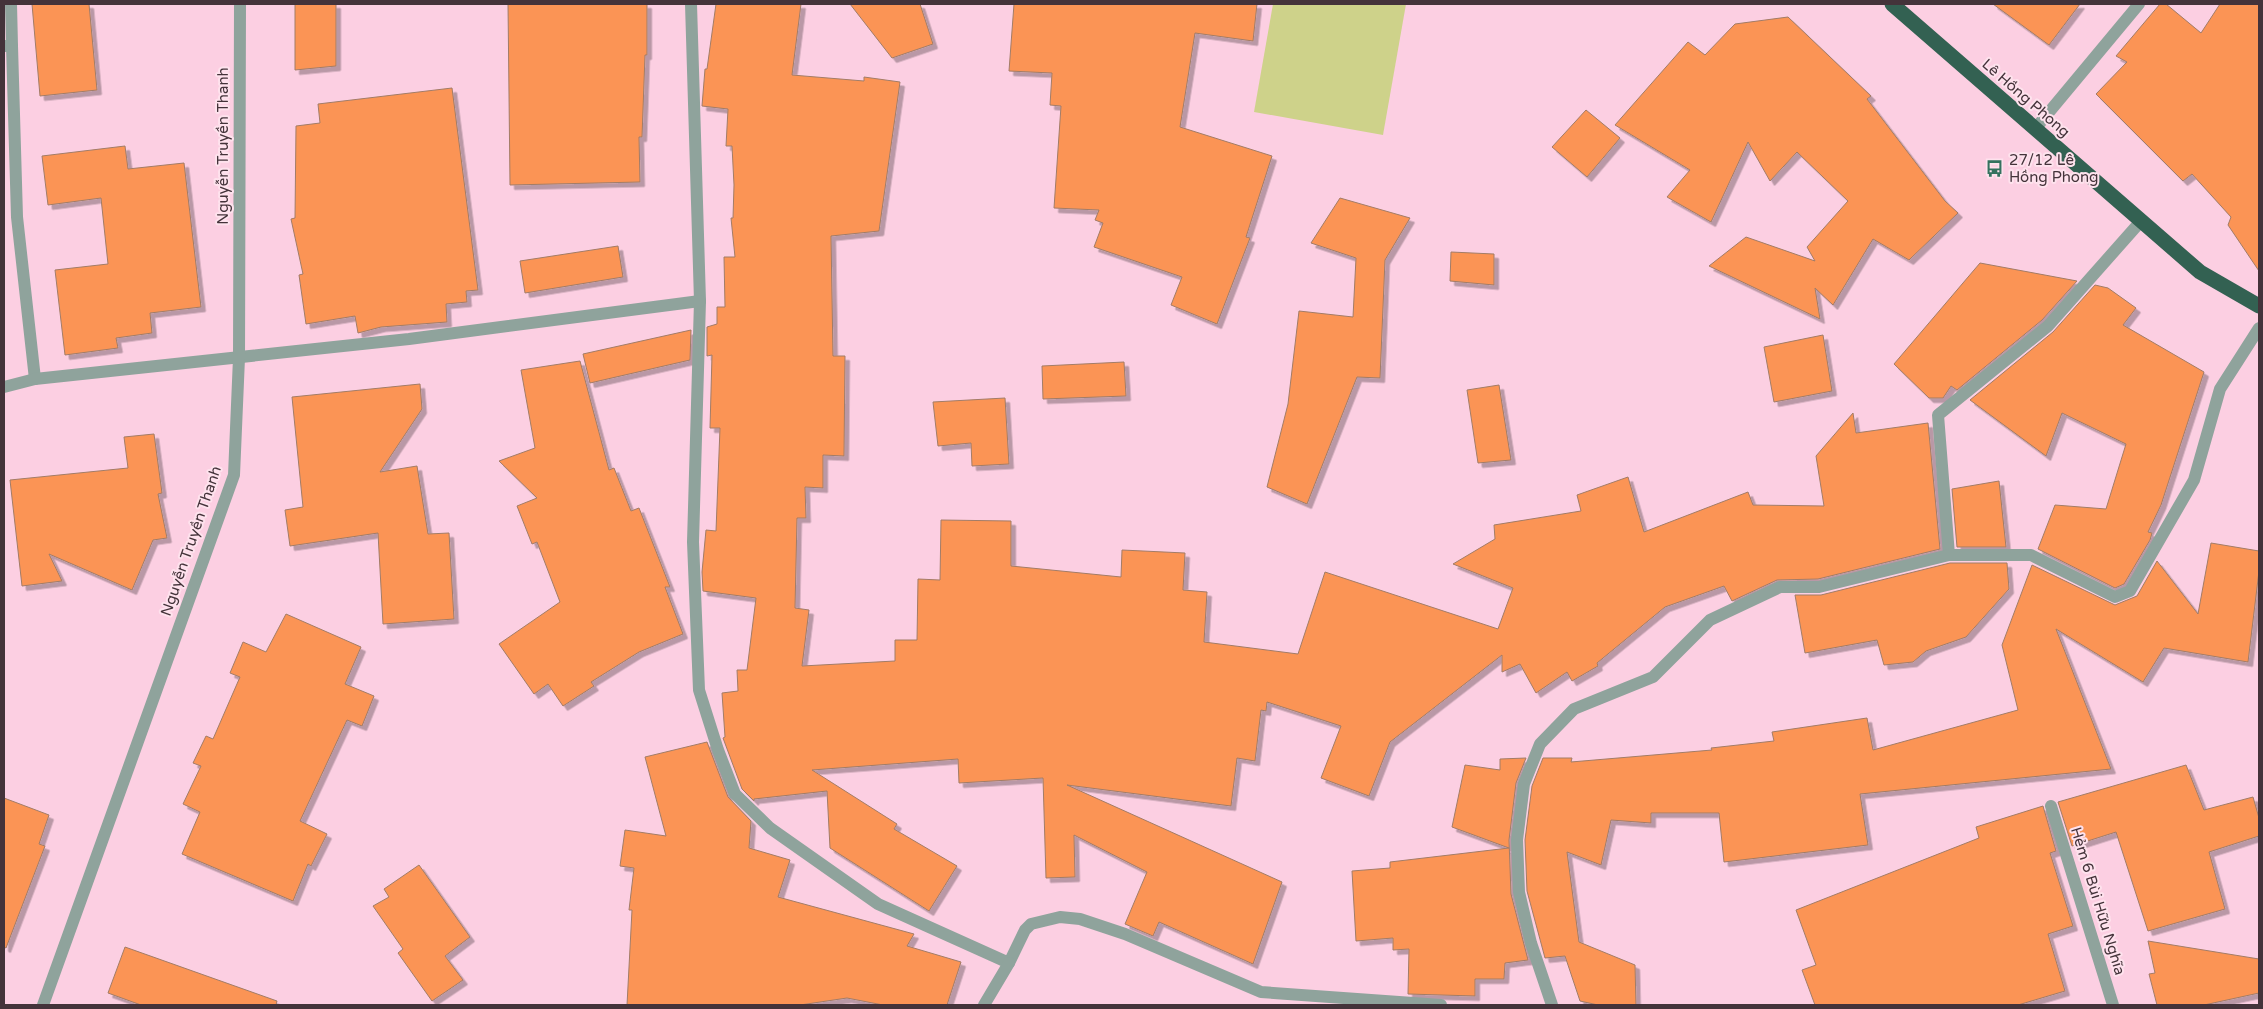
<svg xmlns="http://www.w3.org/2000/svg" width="2263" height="1009" viewBox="0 0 2263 1009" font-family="'Varela Round',sans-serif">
	<defs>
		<filter id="shadow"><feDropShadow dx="4.5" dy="4.5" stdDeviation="0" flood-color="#0004"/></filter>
	</defs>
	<rect width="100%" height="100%" fill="#fccfe2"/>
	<polygon fill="#ced28a" points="1273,4 1406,4 1383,135 1254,112"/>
	<g fill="#fb9454" stroke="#a27c67" filter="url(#shadow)">
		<polygon points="32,4 89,4 97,90 40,96"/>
		<polygon points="295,4 336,4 336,66 295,70"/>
		<polygon points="508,4 647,4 647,55 645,55 642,137 639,137 640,182 510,185"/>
		<polygon points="716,4 801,4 792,75 864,81 864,77 900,82 879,231 831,236 833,356 845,356 844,456 823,455 823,488 805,487 806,518 797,518 795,608 809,610 802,666 895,661 895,640 917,640 918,579 940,580 941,520 1011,521 1011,566 1121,577 1122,550 1185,553 1183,590 1207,592 1204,642 1298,654 1325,572 1498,629 1513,588 1453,564 1495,539 1494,525 1581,511 1577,495 1628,477 1644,532 1748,492 1753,505 1824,506 1816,456 1853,413 1856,433 1928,423 1940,549 1818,579 1777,580 1732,601 1724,586 1665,607 1597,663 1598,666 1572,681 1567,672 1536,693 1520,664 1502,672 1502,655 1390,742 1369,796 1321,778 1341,726 1267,702 1266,711 1261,710 1255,761 1237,758 1231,806 1067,785 1282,882 1253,964 1159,922 1153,936 1125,924 1147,872 1074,835 1075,877 1046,878 1043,778 959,783 958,759 812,770 897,824 894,829 957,866 929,911 830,848 827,791 754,799 754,801 742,789 723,738 725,737 722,693 738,691 737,670 747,670 756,598 703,591 702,572 706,530 716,531 720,428 710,428 712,355 707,356 707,327 717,324 717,307 725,307 724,257 735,257 731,218 733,218 734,185 732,146 726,146 728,109 702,106 705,69 707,69"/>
		<polygon points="850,4 920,4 933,44 892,58"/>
		<polygon points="1014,4 1257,4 1253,41 1195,33 1180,127 1272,156 1246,237 1250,238 1217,324 1171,305 1182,277 1094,247 1103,223 1095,220 1099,210 1054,208 1061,106 1050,105 1052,73 1009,71"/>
		<polygon points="1993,4 2080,4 2049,45"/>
		<polygon points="2160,4 2166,4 2201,33 2220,4 2259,4 2259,271 2228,225 2231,217 2192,174 2183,181 2096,94 2127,62 2116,56"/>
		<polygon points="1788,17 1871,96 1867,99 1945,201 1958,213 1909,260 1873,239 1833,305 1815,288 1820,319 1709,266 1746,237 1815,261 1807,247 1848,201 1797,152 1770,181 1748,142 1711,222 1667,197 1690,170 1615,125 1688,42 1705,55 1735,24"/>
		<polygon points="452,88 478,290 466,291 467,302 446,304 447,322 381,327 358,333 355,316 306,324 299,275 303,274 291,219 295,218 296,126 320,123 318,104"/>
		<polygon points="1586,110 1620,138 1587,177 1552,147"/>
		<polygon points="125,146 128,169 184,163 201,307 150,313 152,333 116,338 118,348 65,355 55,270 108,264 101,198 48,205 42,156"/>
		<polygon points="1340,198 1410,218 1385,260 1380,378 1357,377 1307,504 1267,487 1288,404 1299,311 1353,317 1356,258 1311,243"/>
		<polygon points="618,246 623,277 525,293 520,261"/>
		<polygon points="1451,252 1494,254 1494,285 1450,281"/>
		<polygon points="1980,263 2077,281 2042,320 1957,390 1951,386 1943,398 1929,398 1894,364"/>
		<polygon points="2095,285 2108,288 2136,308 2123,325 2204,372 2161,505 2148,532 2152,533 2150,540 2124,584 2115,588 2038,549 2055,505 2106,509 2126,444 2062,413 2046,456 1970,400 2053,332"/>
		<polygon points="691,330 690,360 590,383 583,354"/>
		<polygon points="1823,335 1832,391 1774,402 1764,347"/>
		<polygon points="580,361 609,470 614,468 631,511 639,508 670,587 665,587 683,634 639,652 591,682 594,686 563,706 548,684 534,694 499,644 560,602 537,542 532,544 517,506 537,498 499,461 535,448 521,370"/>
		<polygon points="1124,362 1126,396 1043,399 1042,366"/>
		<polygon points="420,384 422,409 380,472 417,466 428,534 449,533 454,619 383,624 378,533 290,546 285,510 303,507 292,397"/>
		<polygon points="1499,385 1511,460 1478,463 1467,390"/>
		<polygon points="1005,398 1009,464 972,466 971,443 938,446 933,402"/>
		<polygon points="154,434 162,493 158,494 167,538 153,540 132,590 49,554 62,581 22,586 10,480 128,468 124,437"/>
		<polygon points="1999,481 2006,547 1957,547 1952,489"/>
		<polygon points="2211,543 2259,551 2259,571 2248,662 2164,648 2143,682 2056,629 2111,769 1860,794 1868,845 1724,862 1719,813 1651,813 1651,823 1611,820 1601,865 1567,852 1579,942 1635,965 1636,1005 1598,1005 1580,1001 1565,956 1545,958 1527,891 1525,840 1532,786 1543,758 1572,758 1571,762 1712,750 1711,748 1774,741 1772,732 1867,718 1873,750 2018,710 2002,645 2032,565 2115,605 2137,596 2157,561 2198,614"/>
		<polygon points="1950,563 2007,563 2009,589 1966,637 1926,651 1913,662 1884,665 1877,640 1805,653 1795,595 1821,595"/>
		<polygon points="286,614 361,647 345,684 374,696 362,726 347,720 300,821 327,834 311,866 308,864 293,901 182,854 200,812 183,804 201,766 193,763 206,736 213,739 240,677 230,673 243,642 266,652"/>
		<polygon points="707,742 728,797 751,821 749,848 790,860 778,897 914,934 907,946 961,962 947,1005 883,1005 847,998 800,1005 627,1005 632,910 629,910 634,868 620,866 625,830 666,836 645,757"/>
		<polygon points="1526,758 1516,783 1509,840 1511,894 1528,960 1505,963 1504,979 1475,979 1475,996 1408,994 1409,949 1393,950 1393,938 1356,941 1352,871 1390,868 1390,862 1509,848 1452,827 1465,765 1500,770 1500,759"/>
		<polygon points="2186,765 2204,810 2253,797 2259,818 2259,836 2209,852 2225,909 2148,931 2116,832 2072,846 2058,802"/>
		<polygon points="4,798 49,815 39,844 45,846 6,948 4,947"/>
		<polygon points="2043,806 2056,851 2050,853 2073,926 2048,934 2065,991 2018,1005 1815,1005 1802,970 1816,965 1796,910 1979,838 1976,827"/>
		<polygon points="419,865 470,937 445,956 463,980 432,1001 398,953 403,949 373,906 389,897 384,889"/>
		<polygon points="2148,941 2259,959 2259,993 2204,1005 2157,1005 2149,974 2155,973"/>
		<polygon points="125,947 277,1001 276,1005 141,1005 108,993"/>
	</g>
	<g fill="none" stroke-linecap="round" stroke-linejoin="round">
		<g stroke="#8fa39c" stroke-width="12">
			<polyline points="691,4 700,301 693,542 699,690 718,750 735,794 770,828 878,904 1009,963 1025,930 1031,924 1060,917 1080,919 1125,934 1261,992 1441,1005"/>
			<polyline points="5,46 12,46 11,4"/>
			<polyline points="12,46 17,217 35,379"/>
			<polyline points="2035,129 2139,4"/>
			<polyline points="4,387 35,379 409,339 700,301"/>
			<polyline points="1949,555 1938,415 2048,326 2141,221"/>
			<polyline points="2051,806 2113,1005"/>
			<polyline points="43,1005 234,475 239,358 240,4"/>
			<polyline points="984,1005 1009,963"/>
			<polyline points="1552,1005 1531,943 1519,892 1517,840 1524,784 1540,744 1574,709 1653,677 1710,620 1780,587 1819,587 1949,555 2031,555 2115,597 2130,591 2194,480 2220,389 2259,328"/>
		</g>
		<polyline stroke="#336152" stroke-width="15" points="1892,4 2200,272 2259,306"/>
	</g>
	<defs>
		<symbol id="bus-bare" viewBox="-9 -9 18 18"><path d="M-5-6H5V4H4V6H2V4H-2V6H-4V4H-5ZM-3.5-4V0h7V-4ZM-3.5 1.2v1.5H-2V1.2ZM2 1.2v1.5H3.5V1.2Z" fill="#34725f" stroke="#fee2ed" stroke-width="2.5" paint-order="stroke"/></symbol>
	</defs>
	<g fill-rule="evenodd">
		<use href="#bus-bare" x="1982" y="156" width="25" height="25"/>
	</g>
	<g text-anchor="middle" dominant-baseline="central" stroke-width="4" stroke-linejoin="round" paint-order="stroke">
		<g font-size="15" fill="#44333a" stroke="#fee2ed">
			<text transform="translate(2026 98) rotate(41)">Lê Hồng Phong</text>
			<text transform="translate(223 146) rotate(-90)">Nguyễn Truyền Thanh</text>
			<text transform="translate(191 541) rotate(-71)">Nguyễn Truyền Thanh</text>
			<text transform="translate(2098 901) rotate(73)">Hẻm 6 Bùi Hữu Nghĩa</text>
		</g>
		<g font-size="15" fill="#44333a" stroke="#fee2ed" text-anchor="start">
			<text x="2009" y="160">27/12 Lê<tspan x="2009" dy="17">Hồng Phong</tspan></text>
		</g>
	</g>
	<rect width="2263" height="1009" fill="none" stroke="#44333a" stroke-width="10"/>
</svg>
